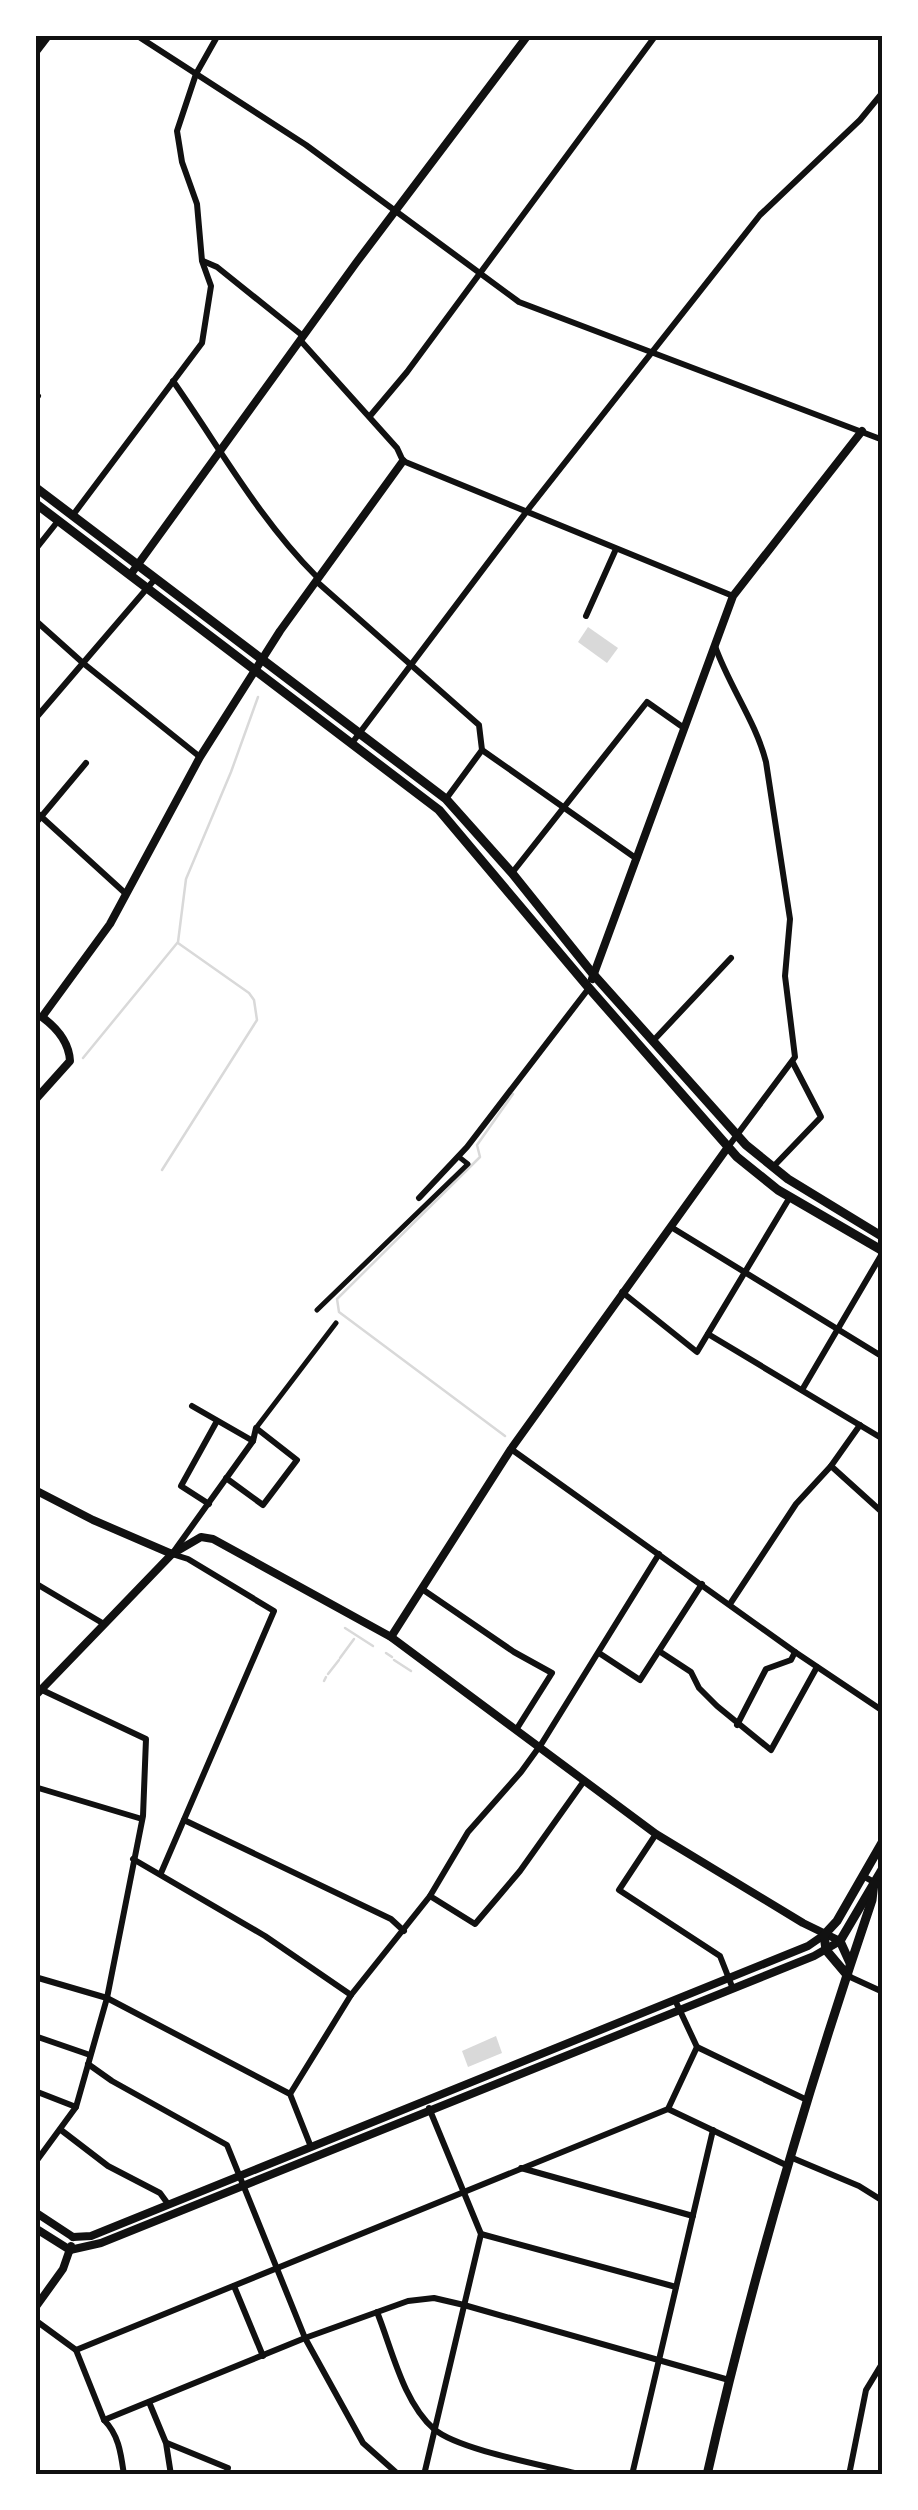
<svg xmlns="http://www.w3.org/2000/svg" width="918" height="2510" viewBox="0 0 918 2510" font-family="Karla,sans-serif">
	<rect width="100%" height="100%" fill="#fff"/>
	<g fill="#d9d9d9">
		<polygon points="588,627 618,648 607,663 578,642"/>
		<polygon points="496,2036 502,2053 468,2067 462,2051"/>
	</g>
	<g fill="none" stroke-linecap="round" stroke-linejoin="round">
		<g stroke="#d9d9d9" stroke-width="2.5">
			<polyline points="83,1058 178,942 186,879 231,772 258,697"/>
			<polyline points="162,1170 257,1020 254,1000 249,993 178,943"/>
			<polyline points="505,1436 339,1312 337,1299 480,1157 477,1145 513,1094"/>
			<polyline points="345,1628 373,1646"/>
			<polyline points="386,1653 392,1657"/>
			<polyline points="340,1658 354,1639"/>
			<polyline points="394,1660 411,1671"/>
			<polyline points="328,1674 339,1660"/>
			<polyline points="324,1681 326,1677"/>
		</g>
		<g stroke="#111" stroke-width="5">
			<polyline points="317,1310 468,1164 459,1157"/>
			<polyline points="256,1428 336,1323"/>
		</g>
		<g stroke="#111" stroke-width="6">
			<polyline points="136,35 306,145 519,302 883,440"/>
			<polyline points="203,261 217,267 303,336"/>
			<polyline points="300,340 397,448 403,461 733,596"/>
			<path d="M173 381C220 448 259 519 317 577"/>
			<polyline points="35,394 38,396 35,400"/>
			<polyline points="370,416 407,372 656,35"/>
			<polyline points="73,515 202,343 211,286 202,261 197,204 182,162 177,131 196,74 218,35"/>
			<polyline points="35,550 58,521"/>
			<polyline points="316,581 479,725 482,750 637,859"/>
			<polyline points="586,616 616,549"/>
			<polyline points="35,620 83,663 200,757"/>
			<path d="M715 646C729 686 756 722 766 762L790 919 785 976 795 1057 728 1147"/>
			<polyline points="35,719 155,579"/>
			<polyline points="352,743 530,507 760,215 860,120 883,92"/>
			<polyline points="446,799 482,750"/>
			<polyline points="35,811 125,893"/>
			<polyline points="35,824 86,763"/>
			<polyline points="512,873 647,702 684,728"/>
			<polyline points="653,1041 731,958"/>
			<polyline points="773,1167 821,1117 793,1063"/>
			<polyline points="419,1198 467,1147 589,988"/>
			<polyline points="671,1227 883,1357"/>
			<polyline points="622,1292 697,1352 790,1197"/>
			<polyline points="708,1334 883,1439"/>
			<polyline points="802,1390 883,1252"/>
			<polyline points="192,1406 253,1441"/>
			<polyline points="511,1449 795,1652 883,1711"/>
			<polyline points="831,1466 883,1513"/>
			<polyline points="209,1504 181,1486 217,1421"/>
			<polyline points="35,1583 104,1624"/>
			<polyline points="422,1589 514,1652 552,1673 516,1730"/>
			<polyline points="730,1604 796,1504 831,1466 860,1425"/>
			<polyline points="659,1651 691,1672 699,1688 717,1706 771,1750 817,1667"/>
			<polyline points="599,1653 640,1680 702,1584"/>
			<polyline points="737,1725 766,1669 791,1660 795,1652"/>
			<polyline points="35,1787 142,1819"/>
			<polyline points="184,1820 391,1919 404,1931"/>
			<polyline points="656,1834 619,1890 720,1956 733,1989"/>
			<polyline points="133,1859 265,1936 351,1995"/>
			<polyline points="161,1873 274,1611 188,1559 172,1554 253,1441 256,1428 297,1460 263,1505 226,1478"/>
			<polyline points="863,1876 883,1887"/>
			<polyline points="430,1896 475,1924 520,1871 584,1781"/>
			<polyline points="848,1976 883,1992"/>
			<polyline points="35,1977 107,1998 290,2094 311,2147"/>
			<polyline points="675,2000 697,2047"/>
			<polyline points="35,2036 90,2055"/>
			<polyline points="88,2064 112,2081 227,2145 305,2338 363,2443 399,2475"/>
			<polyline points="35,2091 76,2107"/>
			<polyline points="290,2094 351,1995 430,1896 468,1832 521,1772 542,1743 659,1554"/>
			<polyline points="668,2109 786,2165"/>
			<polyline points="61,2130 108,2166 160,2193 168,2204"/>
			<polyline points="790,2157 859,2186 883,2201"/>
			<polyline points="35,2163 76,2107 107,1998 143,1816 146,1739 42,1690"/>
			<polyline points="521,2168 693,2216"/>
			<polyline points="481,2234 676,2287"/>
			<polyline points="234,2286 263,2356"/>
			<path d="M377 2312C392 2349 403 2402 434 2429 458 2450 548 2466 582 2475"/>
			<path d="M35 2320 76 2350 104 2420C119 2435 121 2454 124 2475"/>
			<polyline points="76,2350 668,2109 697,2047 807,2100"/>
			<polyline points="883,2364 883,2386"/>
			<polyline points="35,2402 35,2403"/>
			<polyline points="149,2402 166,2443 171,2475"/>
			<polyline points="104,2420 305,2338 408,2301 434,2298 464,2305 729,2380"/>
			<polyline points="167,2443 228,2468 226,2475"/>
			<polyline points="424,2475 481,2234 429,2108"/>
			<polyline points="632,2475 713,2130"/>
			<polyline points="849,2475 866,2390 883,2362"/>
		</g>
		<g stroke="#111" stroke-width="8">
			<polyline points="131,574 356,263 528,35"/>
			<polyline points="592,979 733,596 862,431"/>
			<path d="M35 1100 70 1061C69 1042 57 1028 42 1017L110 924 200 757 280 631 403 461"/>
			<polyline points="35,1490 93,1520 172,1554"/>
			<polyline points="391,1637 511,1449 728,1147"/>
			<polyline points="35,1696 172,1554 201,1537 213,1539 391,1637 656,1834 803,1923 840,1941"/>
			<polyline points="35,2212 73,2237"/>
			<polyline points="35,2228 70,2250"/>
			<polyline points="73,2237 91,2236 808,1946 824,1935"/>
			<polyline points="70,2250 101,2243 814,1956 840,1941"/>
			<polyline points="35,2308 63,2269 71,2246"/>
		</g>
		<g stroke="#111" stroke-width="9">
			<polyline points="35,52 48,35"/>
			<polyline points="35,487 446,799 512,873 593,974 746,1145 788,1179 883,1237"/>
			<polyline points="35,503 439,810 589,988 737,1157 778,1190 883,1251"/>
			<polyline points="850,1963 840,1941 883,1868"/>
			<polyline points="848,1976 826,1950 824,1935 837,1921 883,1841"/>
			<path d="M707 2475C751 2280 808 2089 872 1900L874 1883"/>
		</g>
	</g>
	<rect width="918" height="2510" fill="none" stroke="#ffffff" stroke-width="75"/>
	<rect x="38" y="38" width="842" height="2434" fill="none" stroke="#111" stroke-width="4"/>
</svg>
